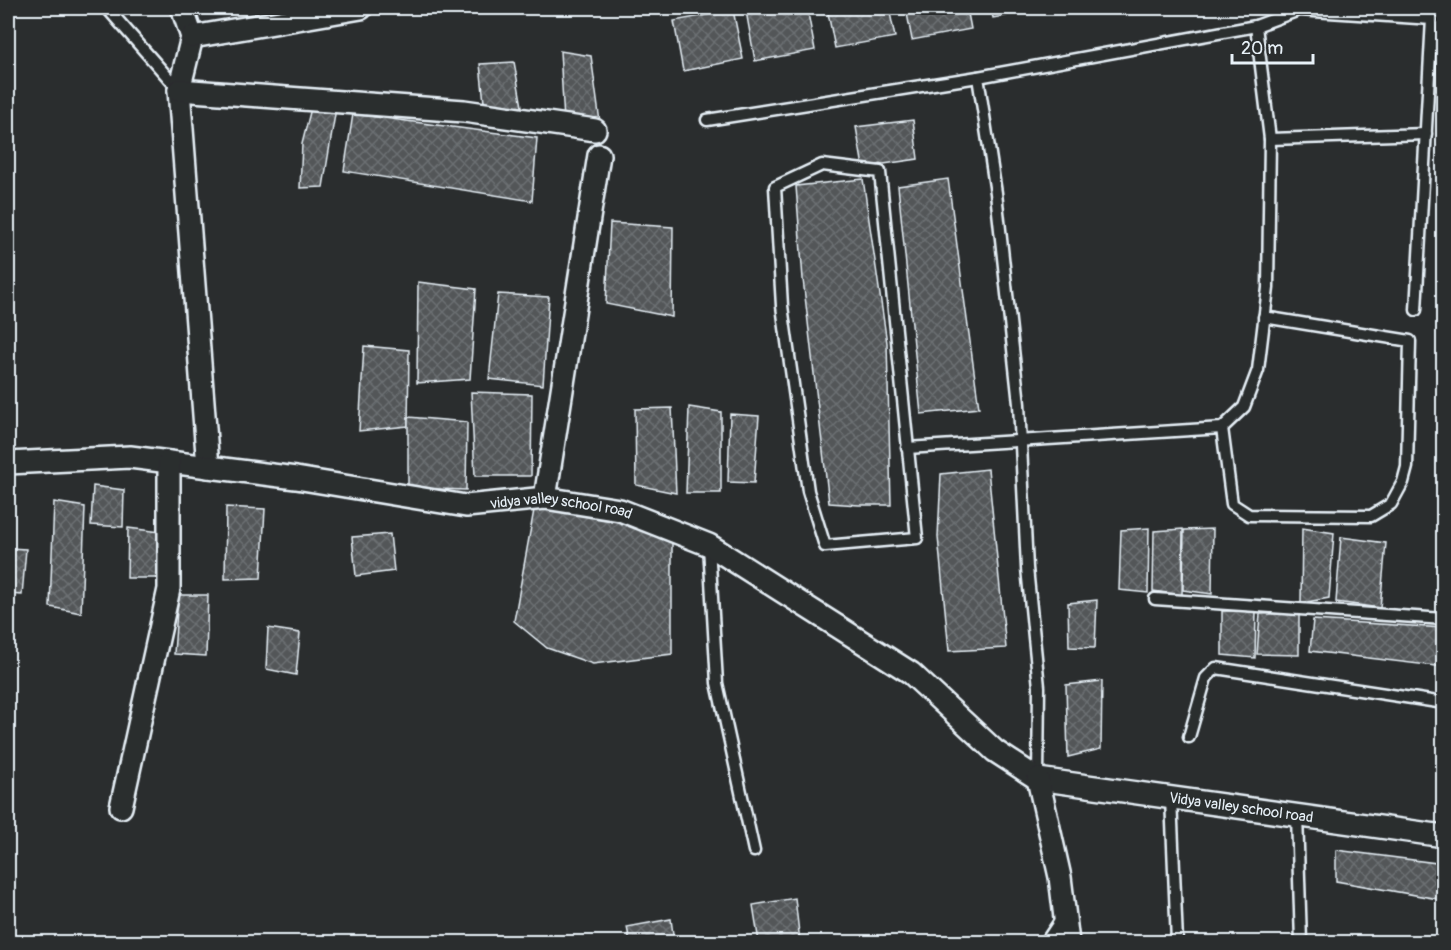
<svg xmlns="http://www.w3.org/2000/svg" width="1451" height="950" viewBox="0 0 1451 950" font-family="Pangolin,sans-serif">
	<defs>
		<pattern id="building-cross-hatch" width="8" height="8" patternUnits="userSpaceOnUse" patternTransform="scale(1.5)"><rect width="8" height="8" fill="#535759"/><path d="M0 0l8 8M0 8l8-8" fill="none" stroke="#6c7072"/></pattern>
	</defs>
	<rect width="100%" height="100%" fill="#2a2d2e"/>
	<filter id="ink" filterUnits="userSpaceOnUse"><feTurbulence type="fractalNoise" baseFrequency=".0167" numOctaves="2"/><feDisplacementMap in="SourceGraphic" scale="12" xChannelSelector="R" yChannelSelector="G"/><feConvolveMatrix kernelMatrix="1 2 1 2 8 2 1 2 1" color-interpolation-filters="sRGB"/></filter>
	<g filter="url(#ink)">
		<g fill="url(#building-cross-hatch)" stroke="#e8f1f8" stroke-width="1.5">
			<polygon points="766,8 807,8 815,50 755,61 746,11"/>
			<polygon points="827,8 889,8 895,37 835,48"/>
			<polygon points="906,8 967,8 971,29 912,40"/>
			<polygon points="991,8 1048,8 993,18"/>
			<polygon points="733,10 743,59 683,71 674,21"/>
			<polygon points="560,51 591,56 600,122 564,121"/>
			<polygon points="514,62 523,112 485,112 480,64"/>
			<polygon points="312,104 336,108 323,187 300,188 302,144"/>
			<polygon points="353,114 537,138 532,201 344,171"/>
			<polygon points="913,120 918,159 863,167 856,127"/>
			<polygon points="863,179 887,343 891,505 859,505 829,503 803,279 796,186"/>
			<polygon points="948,179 979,408 921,414 898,186"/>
			<polygon points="610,223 673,227 672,317 606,304"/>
			<polygon points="418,282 476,289 470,379 417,383"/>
			<polygon points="498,294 549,297 543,385 489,379"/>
			<polygon points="364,346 409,350 408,426 359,431"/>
			<polygon points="471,392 532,394 531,476 475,476"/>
			<polygon points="689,407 721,412 721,493 686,493"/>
			<polygon points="672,408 676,493 636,485 635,409"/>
			<polygon points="730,414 759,416 754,483 728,482"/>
			<polygon points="408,417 467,422 466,490 408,488"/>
			<polygon points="988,469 1006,648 949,651 938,537 941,474"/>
			<polygon points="93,486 124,490 123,527 91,525"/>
			<polygon points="536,499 672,537 672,654 593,664 547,648 514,621"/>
			<polygon points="54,502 85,507 81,613 50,607"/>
			<polygon points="226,507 265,509 261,578 225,579"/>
			<polygon points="128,528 160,532 160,578 127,578"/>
			<polygon points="1149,528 1148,593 1119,590 1121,530"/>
			<polygon points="1302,528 1334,533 1329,598 1301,603"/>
			<polygon points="1183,529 1182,595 1153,591 1154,531"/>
			<polygon points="1213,529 1212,594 1183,590 1184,530"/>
			<polygon points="390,534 394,571 356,576 352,537"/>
			<polygon points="1341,537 1386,543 1380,608 1336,602"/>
			<polygon points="8,548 26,549 22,595 8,594"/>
			<polygon points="178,595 208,595 206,656 174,654"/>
			<polygon points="1097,600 1095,648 1069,647 1068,603"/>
			<polygon points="1222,611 1256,611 1255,658 1222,655"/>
			<polygon points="1299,613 1299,655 1257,654 1260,614"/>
			<polygon points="1313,620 1444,628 1444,667 1310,651"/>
			<polygon points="268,628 300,633 296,675 266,669"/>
			<polygon points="1102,681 1101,749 1068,757 1066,685"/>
			<polygon points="1336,850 1444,864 1444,900 1336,881"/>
			<polygon points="795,898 800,942 759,942 753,905"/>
			<polygon points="671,919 674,942 630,942 627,927"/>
		</g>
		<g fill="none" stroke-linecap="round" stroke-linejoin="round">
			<defs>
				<g id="service">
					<polyline points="107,8 179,90"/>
					<polyline points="707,120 978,77"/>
					<polyline points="1270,139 1426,134"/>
					<polygon points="822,165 880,172 917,538 825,546 808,491 782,306 775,187"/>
					<polyline points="1222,428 1232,504 1249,515 1371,516 1391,504 1403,482 1407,467 1410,341 1264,317"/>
					<polyline points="907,448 1222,428 1244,407 1258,370 1268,288 1270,139 1256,26"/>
					<polyline points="709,546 717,683 754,851"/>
					<polyline points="1155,599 1444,619"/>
					<polyline points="1189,737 1206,678 1216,668 1444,703"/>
					<polyline points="1038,779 1039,687 1027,568 1019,404 996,193 978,77 1256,26 1299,10 1432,19 1416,310"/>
					<polyline points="1171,798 1177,942"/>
					<polyline points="1297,815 1301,942"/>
					<polyline points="1046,942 1062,918"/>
				</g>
				<g id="minor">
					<polyline points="182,8 192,37 179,90 208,467"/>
					<polyline points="192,37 361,8"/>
					<polyline points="179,90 464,111 595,130"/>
					<path id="s1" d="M8 463 130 457 296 478 466 506 545 498 620 510 709 545 911 673 995 751 1038 779 1444 836"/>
					<polyline points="545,498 599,155"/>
					<polyline points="1038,779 1060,877 1068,942"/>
					<polyline points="121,807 169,589 169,462"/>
				</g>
			</defs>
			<use href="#service" stroke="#e8f1f8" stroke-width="15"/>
			<use href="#minor" stroke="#e8f1f8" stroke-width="26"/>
			<use href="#service" stroke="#2a2d2e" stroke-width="10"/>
			<use href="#minor" stroke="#2a2d2e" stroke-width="21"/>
		</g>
	</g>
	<g text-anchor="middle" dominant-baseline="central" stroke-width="6" stroke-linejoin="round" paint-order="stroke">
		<g font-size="15" fill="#e8f1f8" stroke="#2a2d2e">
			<text stroke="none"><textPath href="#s1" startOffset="558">vidya valley school road</textPath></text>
			<text stroke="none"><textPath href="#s1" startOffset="1323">Vidya valley school road</textPath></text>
		</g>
	</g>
	<rect width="1451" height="950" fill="none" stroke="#2a2d2e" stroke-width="30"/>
	<rect x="15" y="15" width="1421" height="920" fill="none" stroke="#e8f1f8" stroke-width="2" filter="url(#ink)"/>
	<path d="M1232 54v9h81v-9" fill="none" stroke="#e8f1f8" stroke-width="3"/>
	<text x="1241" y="54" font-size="18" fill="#e8f1f8" stroke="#2a2d2e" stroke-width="4.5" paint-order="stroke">20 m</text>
</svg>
